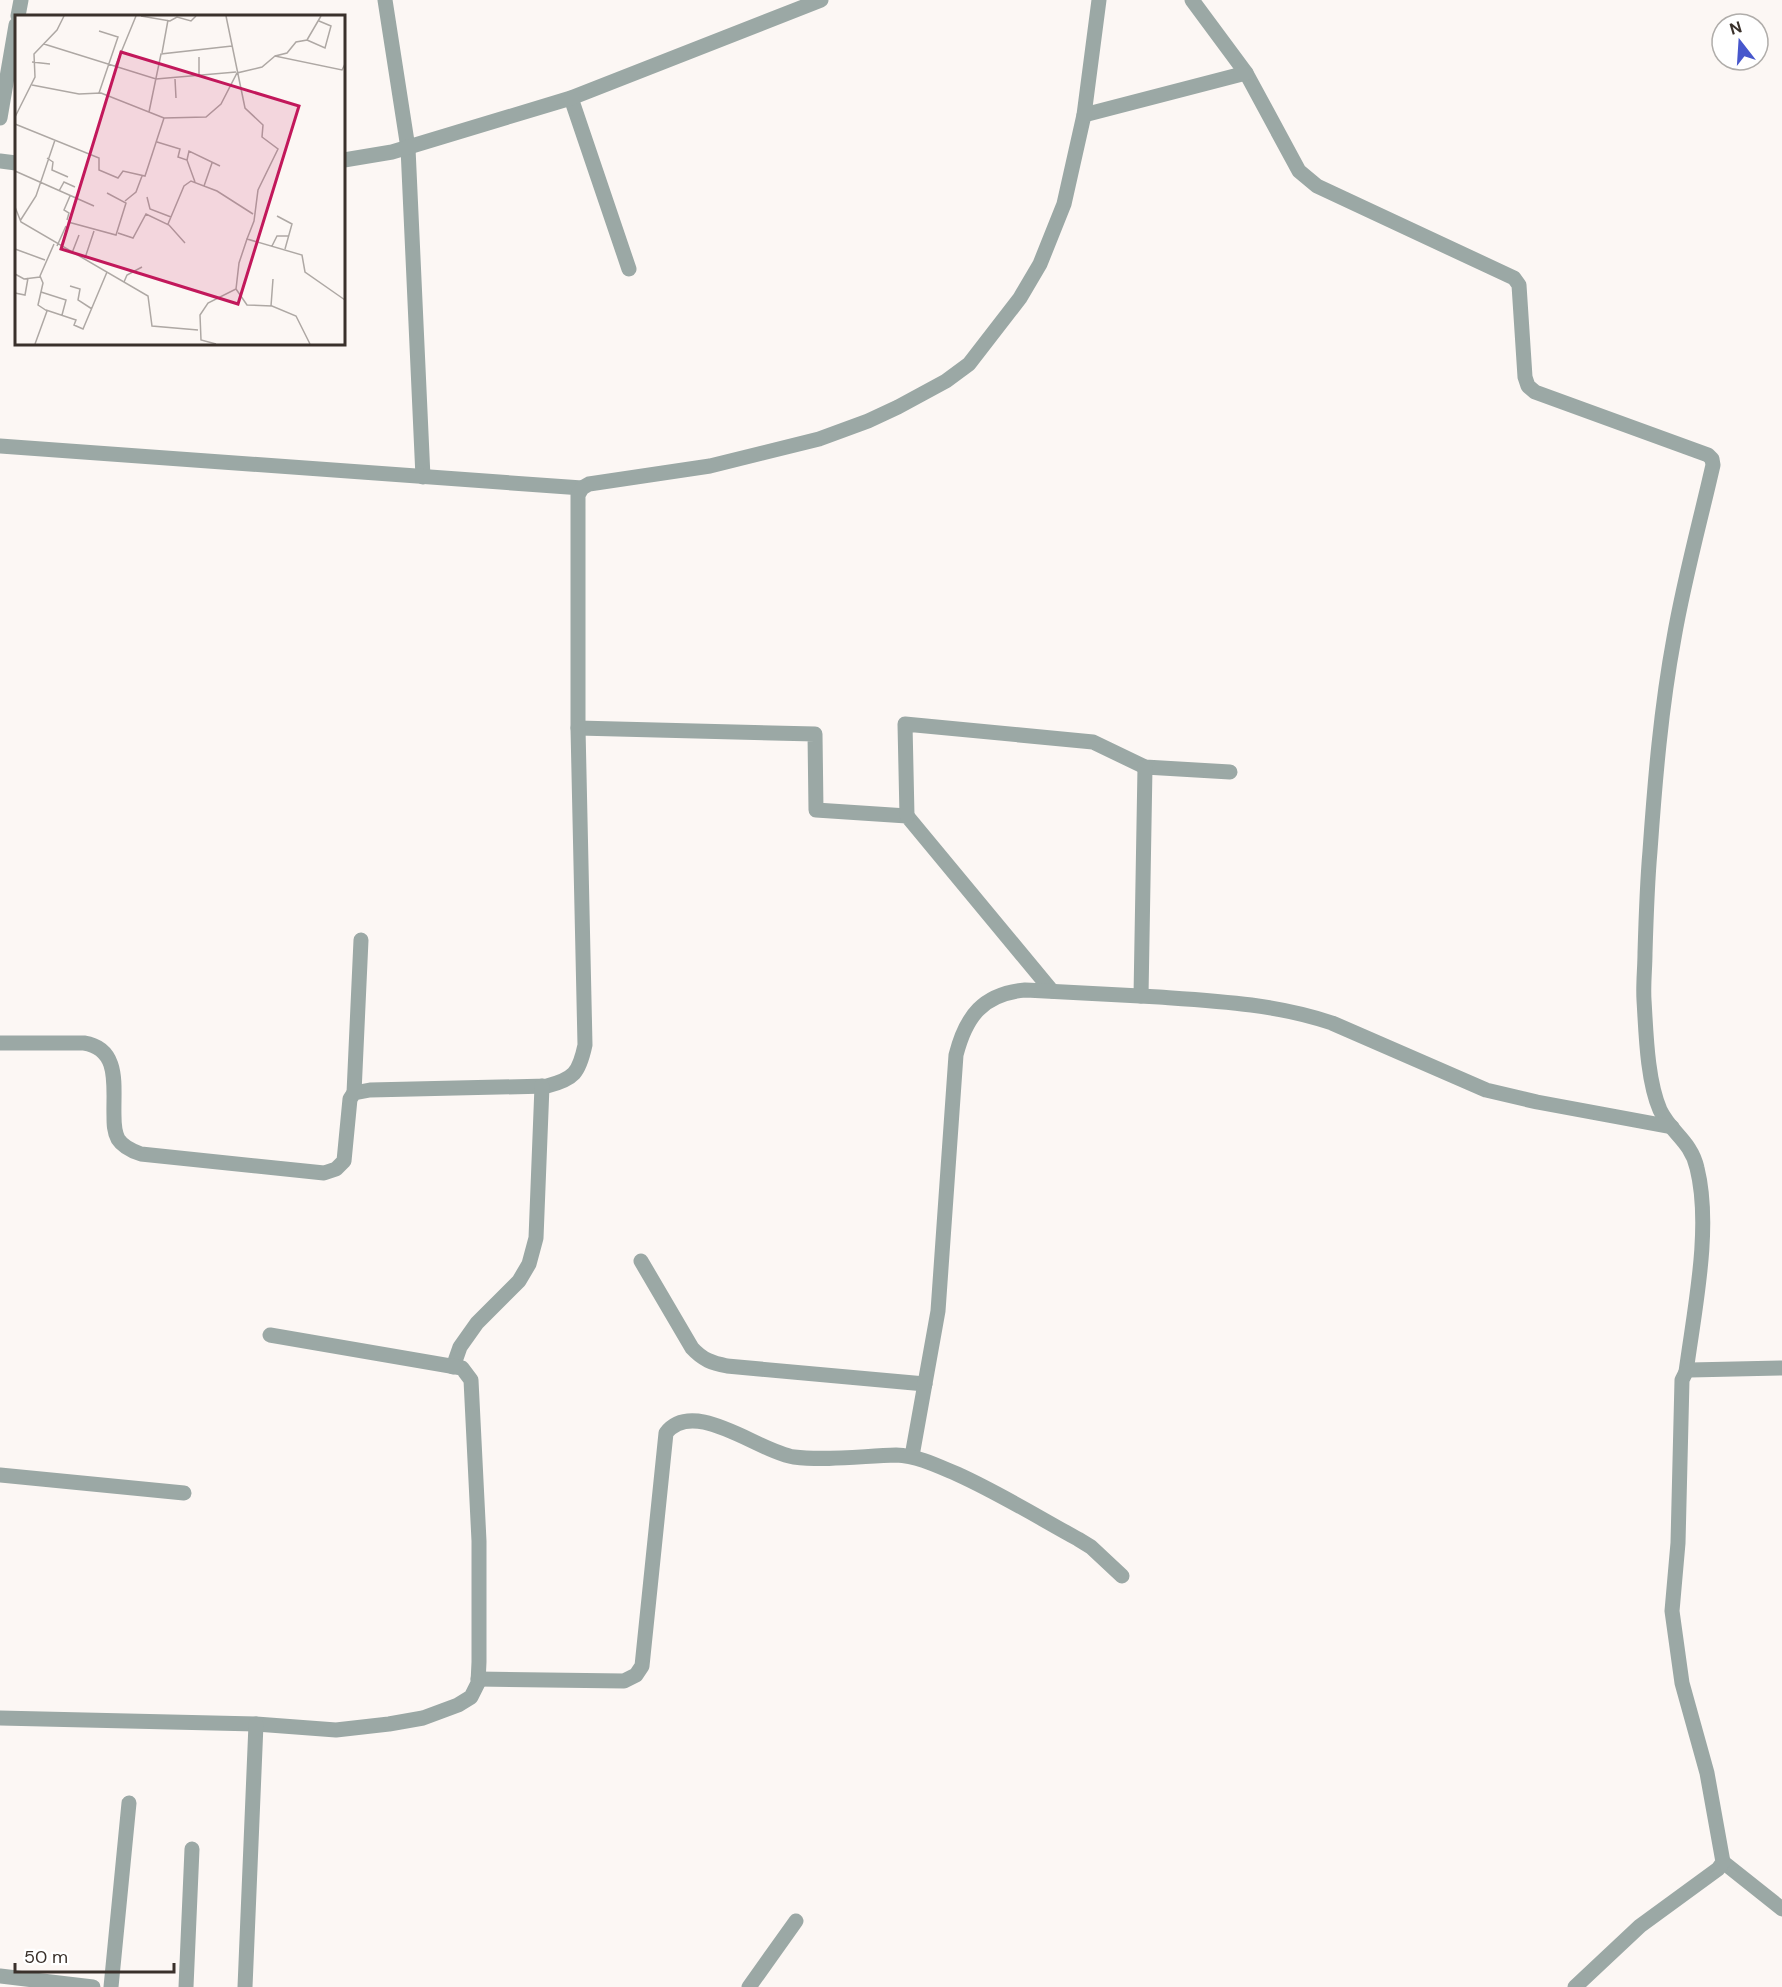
<svg xmlns="http://www.w3.org/2000/svg" width="1782" height="1987" viewBox="0 0 1782 1987" font-family="'DM Sans',sans-serif">
	<rect width="100%" height="100%" fill="#fcf7f4"/>
	<g fill="none" stroke-linecap="round" stroke-linejoin="round">
		<g stroke="#9ba8a5" stroke-width="15">
			<polyline points="385,0 408,148 423,477"/>
			<path d="M1192 0 1246 73 1299 171 1317 186 1514 278 1519 285 1525 377 1528 386 1535 392 1708 455 1712 459 1713 465C1700 522 1684 580 1674 638 1661 708 1655 780 1650 851 1647 885 1646 919 1645 953 1645 968 1643 984 1644 1000 1646 1032 1647 1080 1660 1110 1671 1133 1691 1141 1697 1168 1712 1228 1694 1311 1686 1372"/>
			<polyline points="18,16 21,0"/>
			<polyline points="571,98 629,269"/>
			<polyline points="1084,115 1246,73"/>
			<polyline points="0,118 16,25"/>
			<polyline points="344,160 392,152 571,98 821,0"/>
			<polyline points="0,161 16,163"/>
			<polyline points="0,446 582,488"/>
			<polyline points="578,728 815,734 816,810 907,816 1052,991"/>
			<polyline points="907,816 905,724 1093,742 1145,767 1230,772"/>
			<polyline points="1141,996 1145,767"/>
			<path d="M0 1043H84C121 1049 113 1087 114 1116 114 1124 114 1131 118 1139 123 1147 132 1151 141 1154L324 1173 336 1169 344 1161 350 1099 354 1093 370 1090 547 1086C574 1079 579 1073 585 1045L578 728V495L582 488 589 484 710 466 819 439 868 421 898 407 946 381 969 364 1020 298 1040 264 1064 204 1084 115 1099 0"/>
			<polyline points="354,1093 361,940"/>
			<path d="M641 1261 692 1348C703 1360 712 1363 727 1366L925 1384"/>
			<polyline points="453,1367 460,1347 477,1323 519,1281 529,1264 536,1238 542,1086"/>
			<path d="M912 1456 938 1311 956 1055C966 1016 983 994 1025 990 1070 992 1115 995 1159 997 1218 1001 1276 1004 1332 1023L1486 1090 1537 1102 1672 1127"/>
			<polyline points="0,1475 184,1493"/>
			<path d="M478 1679 624 1681 636 1675 642 1666 666 1433C694 1397 759 1452 794 1457 826 1461 863 1456 896 1455 918 1456 936 1465 957 1474 999 1493 1038 1517 1078 1539L1091 1547 1122 1576"/>
			<polyline points="0,1718 256,1724 336,1730 389,1724 423,1718 458,1705 471,1697 478,1683 479,1662 479,1541 471,1380 462,1368 270,1335"/>
			<polyline points="1723,1862 1782,1909"/>
			<polyline points="0,1976 93,1987"/>
			<polyline points="111,1987 129,1803"/>
			<polyline points="186,1987 192,1849"/>
			<polyline points="245,1987 256,1724"/>
			<polyline points="749,1987 796,1921"/>
			<polyline points="1575,1987 1640,1926 1718,1869 1723,1862 1707,1773 1682,1683 1672,1611 1678,1543 1682,1380 1686,1372 1690,1370 1782,1368"/>
		</g>
	</g>
	<g transform="translate(15 15)">
		<rect width="330" height="330" fill="#fcf7f4"/>
		<path fill="none" stroke="#aea8a4" stroke-width="1.5" d="M126 1 155 6 162 2 176 6 181 1M211 1 230 93 248 110 247 122 263 134 243 175 239 206 232 224M84 16 103 22 84 78M292 25 310 33 316 11 304 6M29 29 141 64 221 57M147 38 153 5M260 41 272 38 281 27 292 25 306 1M17 47 35 49M100 52 121 1M184 62V42M160 64 161 83M17 70 64 79 86 78 149 103M134 97 146 39 217 31M0 102 20 62 19 39 42 15 49 1M0 109 84 143V155L103 163 108 156 130 161 149 103 191 102 206 89 222 58 247 52 260 41 327 55 330 49M142 127 165 134 163 142 172 145 180 167M32 143 38 147 37 155 53 162M172 145 174 136 205 151M0 156 79 191M189 171 197 148M44 176 49 167 60 172M132 182 135 194 156 202M110 186 121 177 127 161M0 192 6 207 133 281 137 311 183 315M262 201 277 209 270 234M52 205 54 198 49 195 55 181M5 206 21 181 40 125M53 207 101 220 111 188 92 178M153 209 169 171 176 166 202 176 238 199M103 218 118 223 131 199 154 210 170 228M42 231 51 211M257 231 262 221H273M0 234 30 245M57 238 64 220M70 243 79 216M0 259 9 264 25 262M109 267 112 260 127 252M55 271 65 274 63 285 77 294M221 274 232 290 257 291 281 301 295 329M26 277 51 285 47 300M0 278 10 280 13 263M256 291 258 264M31 295 61 305 59 310 68 314 92 257M20 329 32 296 23 290 28 268 25 261 39 229M201 329 186 325 185 300 193 288 221 274 224 248 232 224 287 240 290 257 330 285"/>
		<path fill="#c2185b" fill-opacity="0.15" stroke="#c2185b" stroke-width="3" d="M106 37 284 91 223 289 46 234Z"/>
		<rect width="330" height="330" fill="none" stroke="#3a312b" stroke-width="3"/>
	</g>
	<g transform="translate(1740 42) rotate(343)"><circle r="28" fill="#ffffff" stroke="#b0adaa" stroke-width="1.5"/>
	<path d="M0-4.5L10 22L0 15L-10 22Z" fill="#4757cc"/>
	<text y="-9" font-size="16" font-weight="bold" text-anchor="middle" fill="#3a312b">N</text>
	</g>
	<path d="M15 1963v9h159v-9" fill="none" stroke="#3a312b" stroke-width="3"/>
	<text x="24" y="1963" font-size="18" fill="#3a312b" stroke="#ffffff" stroke-width="4.5" paint-order="stroke">50 m</text>
</svg>
